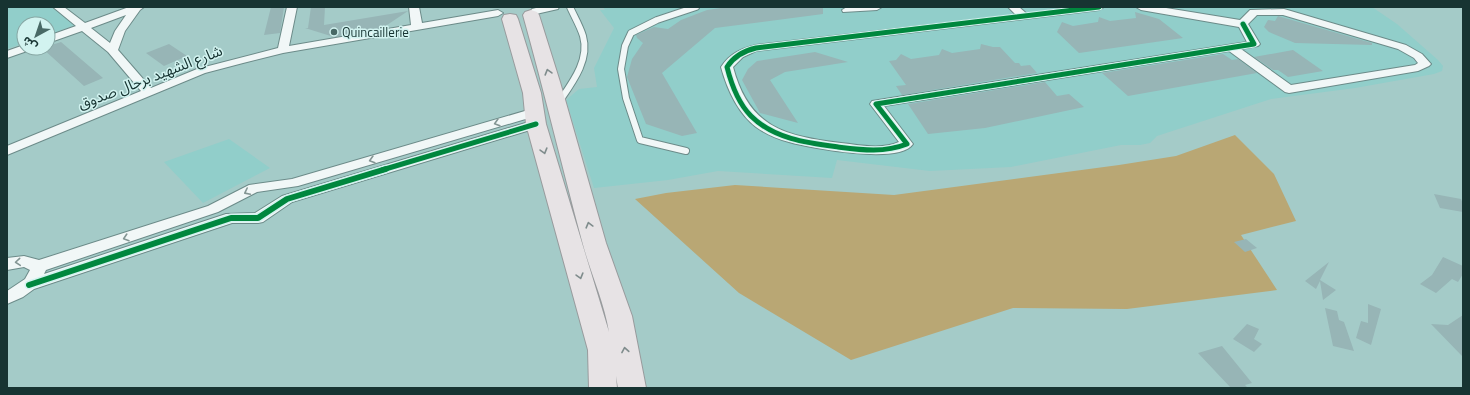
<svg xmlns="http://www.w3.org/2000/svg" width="1470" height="395" viewBox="0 0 1470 395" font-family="'Titillium Web','Noto Sans Arabic',sans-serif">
	<rect width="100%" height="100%" fill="#a4cbc8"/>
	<g fill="#91ceca">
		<polygon points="7,7 51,7 75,25 48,35 48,24 24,24 24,43 7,49"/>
		<polygon points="603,7 1372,7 1397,24 1438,60 1443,66 1442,71 1434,74 1355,88 1271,99 1157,136 1150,143 1140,145 1121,145 1011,167 930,171 837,160 832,178 718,171 668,180 594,188 566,100 579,89 597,87 594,68 614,28 600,10 605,10"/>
		<polygon points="229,139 270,168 203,203 164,162"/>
	</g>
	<polygon fill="#b9a774" points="1235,135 1274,174 1296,221 1241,235 1277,290 1127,309 1013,308 851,360 739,293 635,199 666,193 735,185 894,195 1119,165 1176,156"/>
	<g fill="#97b5b6">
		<polygon points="271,7 284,7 280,33 264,35"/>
		<polygon points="311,7 325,7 324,25 408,11 381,29 334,37 305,28 308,28"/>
		<polygon points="728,7 823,7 823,14 715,28 662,73 697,133 682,136 646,124 627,77 632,59 643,43 637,38 636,35 654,27 668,29 681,20 707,10"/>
		<polygon points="1135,12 1159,19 1183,38 1079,53 1057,32 1062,22 1073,26 1098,22 1099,17 1110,21 1136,18"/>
		<polygon points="1278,16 1372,43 1372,45 1295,43 1269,32 1264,27 1268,20 1275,21"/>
		<polygon points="61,42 103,78 84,86 42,48 48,48 48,46"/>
		<polygon points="169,44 187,56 164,66 146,53"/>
		<polygon points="981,44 993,47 1000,47 1015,63 1019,63 1021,66 1030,65 1037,73 902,95 896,86 906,85 889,61 896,60 901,54 911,59 939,55 942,49 952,53 980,49"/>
		<polygon points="1293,50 1323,71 1288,77 1278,70 1273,70 1254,57"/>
		<polygon points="815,52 848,62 785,72 770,80 798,123 760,113 742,80 748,69 757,61"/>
		<polygon points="1223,54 1232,60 1238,59 1257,73 1128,96 1102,73"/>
		<polygon points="1045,82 1057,96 1069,94 1084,107 985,128 928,134 908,104"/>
		<polygon points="1434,194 1461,199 1463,204 1463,212 1440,208"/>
		<polygon points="1246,239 1257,248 1245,252 1234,242"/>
		<polygon points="1443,257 1463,266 1463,274 1458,282 1452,279 1436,293 1420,284 1432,275"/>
		<polygon points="1329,262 1320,280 1336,290 1323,300 1320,281 1316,289 1305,281"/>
		<polygon points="1368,304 1381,309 1371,345 1356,338 1361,321 1368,323"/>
		<polygon points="1325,308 1337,311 1339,320 1344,322 1354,351 1333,346"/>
		<polygon points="1463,315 1463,357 1431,324 1448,325"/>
		<polygon points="1247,324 1259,329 1254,339 1262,344 1254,352 1233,339"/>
		<polygon points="1222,346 1252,383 1245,385 1248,388 1231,388 1198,353"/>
	</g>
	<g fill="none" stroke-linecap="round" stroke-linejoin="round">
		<defs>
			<g id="lane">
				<path d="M559 102C572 83 590 60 583 36 580 26 574 16 570 7"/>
				<polyline points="686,151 640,140 626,98 621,69 625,46 631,33 657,20 696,7"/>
			</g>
			<g id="street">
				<path d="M53 7H64L85 23 129 7H144L140 10 125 31 118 50 151 88 197 69 278 48 287 7H297L289 46 411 25 409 7H419L422 23 498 10 503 13 498 16 283 53 243 63 205 73 7 155V146L141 91 108 52 82 31 48 43V36L76 26ZM126 15 115 31 110 43 91 28Z"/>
				<polygon points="540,7 559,7 558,9 536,14 531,11 532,9"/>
				<polygon points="847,7 882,7 877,10 843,12 842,10"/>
				<path d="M1008 7H1019L1027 14 1076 7H1104L1099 10 756 51 743 57 733 67C749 128 785 136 841 143 860 145 881 150 899 142L870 104 872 101 1247 42 1239 27 1141 10 1136 7H1160L1240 20 1250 10 1284 9 1406 45 1422 54 1431 64 1429 66 1418 71 1289 93 1285 92 1229 51 884 106 913 144C900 165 810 148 789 142 777 139 766 134 756 127 738 113 727 89 721 67 730 53 741 49 756 45L1016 15ZM1257 15H1283L1398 49 1414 58 1418 63 1415 65 1291 85 1241 49 1258 46 1260 44 1248 24Z"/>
				<polygon points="24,45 24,48 32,48 30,50 7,58 7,51"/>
				<polygon points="535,108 539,109 541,112 539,115 298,186 257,192 218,212 46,270 44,274 226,214 255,213 282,196 532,121 540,121 542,124 540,127 292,202 263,222 258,223 232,223 34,289 23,297 7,304 7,291 25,279 30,270 24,267 7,270 7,258 24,256 39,260 208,206 249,185 292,179"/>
			</g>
			<path id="primary" d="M531 10 537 12 539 15 560 82 606 243 632 316 646 388H618L616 376 617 388H589L588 350 526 124 523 93 502 19 504 15 510 14 516 15 518 19 541 93 546 124 609 332C604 301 590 272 582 241 562 166 544 90 523 15L525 12Z"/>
		</defs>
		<use href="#lane" stroke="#6c8b89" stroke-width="8"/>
		<use href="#street" stroke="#6c8b89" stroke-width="2"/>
		<use href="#primary" stroke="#989b9d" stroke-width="2"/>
		<use href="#lane" stroke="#f1f7f7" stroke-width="6"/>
		<use href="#street" fill="#f1f7f7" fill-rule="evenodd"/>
		<use href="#primary" fill="#e7e3e5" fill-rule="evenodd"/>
		<defs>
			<g id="cycleway-far1">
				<path d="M1099 7 756 48C743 51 734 56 727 67 731 83 739 104 751 116 774 139 807 143 838 147 862 150 884 153 907 144L876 104 1254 44 1243 24"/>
				<polyline points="382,170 536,124"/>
			</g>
			<polyline id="cycleway" points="29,285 231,218 258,218 287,199 386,169"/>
		</defs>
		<use href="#cycleway-far1" stroke="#d2f3f0" stroke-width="7"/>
		<use href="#cycleway" stroke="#d2f3f0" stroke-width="9"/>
		<use href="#cycleway-far1" stroke="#00873e" stroke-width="5"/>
		<use href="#cycleway" stroke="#00873e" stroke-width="6"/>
	</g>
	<defs><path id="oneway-chevron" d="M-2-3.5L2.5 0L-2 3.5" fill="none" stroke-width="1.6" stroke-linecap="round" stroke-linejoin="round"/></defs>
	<g stroke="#7f8c8c">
		<use href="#oneway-chevron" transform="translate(548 72) rotate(-106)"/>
		<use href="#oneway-chevron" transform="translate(544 151) rotate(74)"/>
		<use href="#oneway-chevron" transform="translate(589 225) rotate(-105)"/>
		<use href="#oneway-chevron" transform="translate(580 276) rotate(74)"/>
		<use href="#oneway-chevron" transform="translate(625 350) rotate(-100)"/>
	</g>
	<g stroke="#849694">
		<use href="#oneway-chevron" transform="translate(497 123) rotate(164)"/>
		<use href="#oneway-chevron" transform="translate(372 160) rotate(164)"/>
		<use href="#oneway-chevron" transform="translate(247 192) rotate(153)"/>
		<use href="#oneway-chevron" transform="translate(126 238) rotate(162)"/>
		<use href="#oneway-chevron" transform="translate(18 262) rotate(175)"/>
	</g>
	<circle fill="#486966" stroke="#d2f3f0" stroke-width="1.5" cx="334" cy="32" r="4"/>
	<g text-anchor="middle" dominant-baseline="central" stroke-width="3" stroke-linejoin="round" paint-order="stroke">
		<g font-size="13" fill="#173432" stroke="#d2f3f0" text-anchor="start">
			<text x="342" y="32">Quincaillerie</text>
		</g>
		<g font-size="15" fill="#173432" stroke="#d2f3f0">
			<text transform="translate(150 77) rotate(-21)">شارع الشهيد برحال صدوق</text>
		</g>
	</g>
	<rect width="1470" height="395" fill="none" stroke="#173432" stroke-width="16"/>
	<g transform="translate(36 36) rotate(220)"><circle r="19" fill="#d2f3f0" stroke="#87a7a4"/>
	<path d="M0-3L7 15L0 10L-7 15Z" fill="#486966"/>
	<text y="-6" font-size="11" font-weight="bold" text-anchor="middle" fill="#173432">ش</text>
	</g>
</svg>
